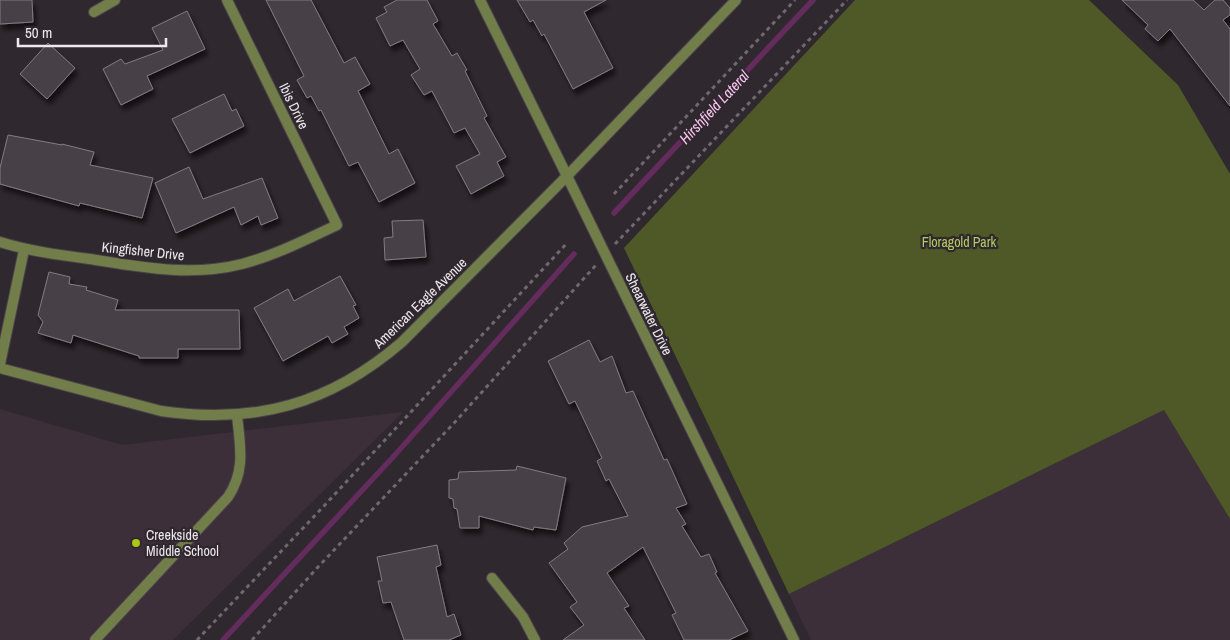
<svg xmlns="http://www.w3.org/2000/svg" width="1230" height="640" viewBox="0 0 1230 640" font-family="'Archivo Narrow',sans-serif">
	<defs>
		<filter id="shadow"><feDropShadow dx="3" dy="5.5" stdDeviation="2.5" flood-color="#0009"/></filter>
	</defs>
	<rect width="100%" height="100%" fill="#30282f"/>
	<g fill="#3c2f3a">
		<polygon points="0,409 122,445 403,412 173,640 0,640"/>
		<polygon points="1164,410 1230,519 1230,640 811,640 789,594"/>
	</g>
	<polygon fill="#4f5927" points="855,0 1089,0 1178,85 1230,174 1230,519 1164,410 789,594 624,248"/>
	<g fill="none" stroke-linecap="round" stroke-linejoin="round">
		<g stroke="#642b5d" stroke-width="5.5">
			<polyline points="614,213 813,0"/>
			<polyline points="223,640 394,456 574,254"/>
		</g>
	</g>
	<g fill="#473f46" stroke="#857b83" filter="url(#shadow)">
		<polygon points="0,0 32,0 33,22 0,24"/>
		<polygon points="266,0 311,0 344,63 355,57 370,84 358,91 389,154 398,149 415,183 379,202 358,162 349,166 321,110 319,111 311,96 307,98 297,80 304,76"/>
		<polygon points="397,0 427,0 438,21 433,24 452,56 457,53 467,70 465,71 487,116 484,118 506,157 497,162 504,176 471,194 456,166 480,154 465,128 454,133 432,91 424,95 411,75 420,69 403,40 390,46 376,18 387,12 384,7"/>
		<polygon points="517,0 606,0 584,12 613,68 573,89 544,34 542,36 533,20 530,22"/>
		<polygon points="1122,0 1193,0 1204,10 1215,0 1223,0 1230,8 1230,15 1223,20 1230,29 1230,106 1170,29 1158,41 1145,29 1148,25"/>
		<polygon points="187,11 205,49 147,76 153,89 121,105 103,69 121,59 125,64 163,50 152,28"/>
		<polygon points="48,43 75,68 47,99 20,74"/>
		<polygon points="224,94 232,111 236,109 244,126 190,153 172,119"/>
		<polygon points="8,135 62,145 62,144 94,152 90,165 153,178 142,218 80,203 79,206 0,184 0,168"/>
		<polygon points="189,167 203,199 262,178 278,218 261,225 258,216 241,225 234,207 176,233 155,183"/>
		<polygon points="423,220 426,257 385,260 384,238 393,237 392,221"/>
		<polygon points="49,272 70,277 69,284 87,287 86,290 118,300 115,310 239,310 240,349 178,349 178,358 139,358 139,356 73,335 71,343 38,333 43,322 38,315"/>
		<polygon points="340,276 356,305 353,306 359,318 344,327 348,334 332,343 328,336 283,361 254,308 288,289 294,301"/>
		<polygon points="589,340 600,362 612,356 626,393 633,391 664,460 667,459 687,504 676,508 686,524 682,526 701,557 709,554 717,572 715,573 748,631 729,640 684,640 672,615 676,613 643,547 607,573 629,606 624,608 645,640 563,640 584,625 570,607 577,602 549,563 568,549 564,543 582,527 628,516 609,479 606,481 597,461 602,458 575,401 569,404 548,361"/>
		<polygon points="517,466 566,478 556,530 534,527 533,530 479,516 479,528 460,528 457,509 454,508 453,499 449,498 449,480 458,479 459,472 516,470"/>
		<polygon points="437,545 441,565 436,567 447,617 454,614 461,635 449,640 404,640 391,602 383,603 378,581 382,581 377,557"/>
	</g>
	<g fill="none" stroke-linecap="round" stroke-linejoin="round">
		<defs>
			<path id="service" d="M95 640 228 497C246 470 240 446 237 415"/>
			<g id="minor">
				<polyline points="480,0 567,176"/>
				<polyline points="94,12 115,0"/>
				<path d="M0 242C29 251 59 255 90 259 140 267 191 277 242 264 276 255 305 240 337 225L227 0"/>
				<polyline points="0,364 24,250"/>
				<polyline points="492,578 523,617 535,640"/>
			</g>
			<g id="tertiary">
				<polyline points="567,176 794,640"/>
				<path d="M0 368 161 411C255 425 330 404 402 342L567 176 736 0"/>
			</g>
		</defs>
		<use href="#service" stroke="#4b434a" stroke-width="12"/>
		<use href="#minor" stroke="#4b434a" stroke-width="12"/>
		<use href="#tertiary" stroke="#4b434a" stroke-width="12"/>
		<g stroke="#6f686e" stroke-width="3" stroke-dasharray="4 4" stroke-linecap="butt">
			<polyline points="614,194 795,0"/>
			<polyline points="615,244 847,0"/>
			<polyline points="197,640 323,507 568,242"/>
			<polyline points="252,640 318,567 455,422 596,265"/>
		</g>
		<use href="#service" stroke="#727e4a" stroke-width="10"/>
		<use href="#minor" stroke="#727e4a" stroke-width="10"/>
		<use href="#tertiary" stroke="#727e4a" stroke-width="10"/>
	</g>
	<circle fill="#abc615" stroke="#30282f" stroke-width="2" cx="136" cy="543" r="5"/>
	<g text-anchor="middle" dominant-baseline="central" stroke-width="4.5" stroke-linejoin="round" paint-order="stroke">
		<g font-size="14" fill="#eee9ed" stroke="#30282f">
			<text transform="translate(294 106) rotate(64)">Ibis Drive</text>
			<text transform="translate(143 251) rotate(6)">Kingfisher Drive</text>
			<text transform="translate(420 303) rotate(-44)">American Eagle Avenue</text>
			<text transform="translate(649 314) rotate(64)">Shearwater Drive</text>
		</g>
		<g font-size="14" fill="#b5cc60" stroke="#30282f">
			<text x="959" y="242">Floragold Park</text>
		</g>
		<g font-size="14" fill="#eee9ed" stroke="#30282f" text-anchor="start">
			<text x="146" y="535">Creekside<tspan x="146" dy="16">Middle School</tspan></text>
		</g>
		<g font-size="15" font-style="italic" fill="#fbc6f1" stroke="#30282f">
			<text transform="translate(714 107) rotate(-47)">Hirshfield Lateral</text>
		</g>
	</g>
	<path d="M18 38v8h148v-8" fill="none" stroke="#eee9ed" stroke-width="2.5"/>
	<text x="25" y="38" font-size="15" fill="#eee9ed" stroke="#30282f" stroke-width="4" paint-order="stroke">50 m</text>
</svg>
